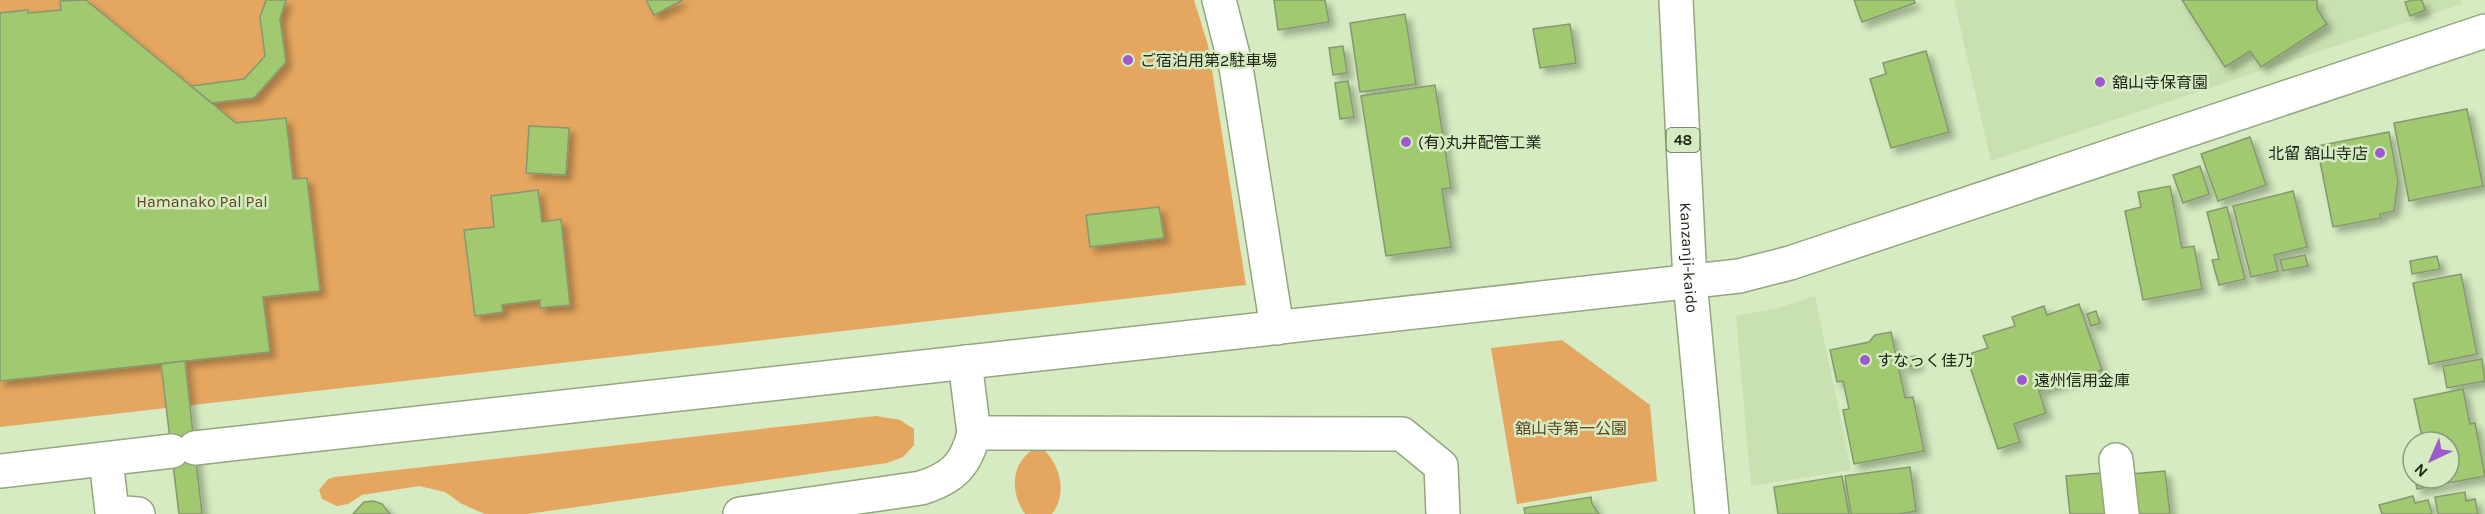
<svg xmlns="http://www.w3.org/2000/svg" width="2485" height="514" viewBox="0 0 2485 514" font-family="Karla,'Noto Sans JP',sans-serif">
	<defs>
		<filter id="shadow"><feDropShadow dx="5.5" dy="5.5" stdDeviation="3" flood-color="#0004"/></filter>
	</defs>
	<rect width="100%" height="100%" fill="#d6ebc1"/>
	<g fill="#c9e0b0">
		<polygon points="1954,0 2460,0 2462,4 1991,161"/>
		<polygon points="1815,296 1851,470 1751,486 1736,316 1774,309"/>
	</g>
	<g fill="#e5a75f">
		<polygon points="0,0 1194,0 1208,45 1246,285 0,427"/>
		<polygon points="1562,340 1650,405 1657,481 1517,504 1491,348"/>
		<polygon points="876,416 900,420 914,429 914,445 903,457 887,463 527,514 485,514 462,504 445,492 419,486 362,495 348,504 337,506 322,499 319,490 328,479 335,477"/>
		<path d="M1031 451H1045C1061 467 1067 495 1052 514H1025C1011 494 1010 466 1031 451Z"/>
	</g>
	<g fill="#a0c96f" stroke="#859871" stroke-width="1.5" filter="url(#shadow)">
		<polygon points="86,0 236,123 286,118 293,179 307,178 320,291 263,297 270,352 0,381 0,13 28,10 28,13 61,10 60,1"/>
		<polygon points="266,0 286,0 280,19 286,62 254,98 212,103 191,86 244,79 265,56 260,17"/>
		<polygon points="646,0 683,0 654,15"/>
		<polygon points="1274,0 1325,0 1329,22 1278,30"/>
		<polygon points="1854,0 1914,0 1915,3 1862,22"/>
		<polygon points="2182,0 2317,0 2317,9 2327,24 2261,67 2250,51 2225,67"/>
		<polygon points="2413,0 2422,0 2425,10 2410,16 2405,2"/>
		<polygon points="1405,14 1416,84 1360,92 1350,23"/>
		<polygon points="1570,24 1576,63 1540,68 1533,29"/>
		<polygon points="1343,46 1347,73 1333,75 1329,48"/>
		<polygon points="1926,51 1949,132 1891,148 1870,79 1886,74 1883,63"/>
		<polygon points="1348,81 1354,117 1340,119 1335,83"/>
		<polygon points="1435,85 1451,188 1442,189 1451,247 1386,256 1361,96"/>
		<polygon points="2467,109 2483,186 2409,201 2394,123"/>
		<polygon points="529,126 569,128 566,175 526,173"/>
		<polygon points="2389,132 2398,181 2394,211 2380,214 2381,218 2333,227 2317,146"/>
		<polygon points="2250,137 2266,185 2218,201 2201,154"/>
		<polygon points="2200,166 2209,194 2183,203 2173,175"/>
		<polygon points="2170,186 2182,248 2194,246 2202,289 2143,300 2125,211 2141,207 2138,192"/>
		<polygon points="538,190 542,222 561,219 570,305 540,308 540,300 502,305 503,312 475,316 464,230 494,227 491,196"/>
		<polygon points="2293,191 2307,247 2274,255 2278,271 2251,277 2233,206"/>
		<polygon points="1159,207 1164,238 1090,247 1086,215"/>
		<polygon points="2227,207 2245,279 2219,285 2212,260 2219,259 2207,212"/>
		<polygon points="2305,255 2308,266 2283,271 2280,260"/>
		<polygon points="2437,256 2440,269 2412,274 2410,261"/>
		<polygon points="2461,274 2477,354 2429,364 2413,283"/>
		<polygon points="2079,304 2102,370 2039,391 2046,413 2014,424 2020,442 1998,449 1966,355 1988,348 1983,336 2015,326 2012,317 2044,306 2047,315"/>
		<polygon points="2096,311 2100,323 2091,326 2087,314"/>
		<polygon points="1891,332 1905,398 1913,397 1924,451 1854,464 1843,410 1849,409 1843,381 1837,382 1830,350 1869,342 1875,335"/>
		<polygon points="1916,356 1918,365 1902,368 1901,358"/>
		<polygon points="2482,359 2485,381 2447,388 2443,366"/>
		<polygon points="185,361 191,416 202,514 179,514 161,364"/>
		<polygon points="2463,389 2470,424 2475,423 2485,476 2417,489 2415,478 2449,478 2449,442 2423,442 2414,399"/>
		<polygon points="1910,467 1916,511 1899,514 1851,514 1845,476"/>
		<polygon points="2165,471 2170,514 2135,514 2131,474"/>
		<polygon points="2101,473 2105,514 2070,514 2066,476"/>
		<polygon points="1842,476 1849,514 1778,514 1774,487"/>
		<polygon points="2465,492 2466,501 2475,499 2478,514 2438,514 2435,497"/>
		<polygon points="2413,496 2415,503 2428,500 2432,514 2382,514 2379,505"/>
		<polygon points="1591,497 1592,504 1599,514 1525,514 1524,508"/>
		<polygon points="373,501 382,504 390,514 353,514 364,502"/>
	</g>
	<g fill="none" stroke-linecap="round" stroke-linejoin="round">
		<defs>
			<g id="minor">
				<polyline points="1219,0 1236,67 1277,328"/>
				<polyline points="965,362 974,433 1402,434 1441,466 1443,514"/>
				<polyline points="195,448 1739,276 1790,263 2485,31"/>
				<polyline points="106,459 112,512 138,514"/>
				<polyline points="2116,460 2122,514"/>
				<polyline points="0,471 172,451"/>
				<path d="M740 514 921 488C953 478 966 465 974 433"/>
			</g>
			<g id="major">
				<path id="s1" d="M1676 0 1690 281 1712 514"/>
			</g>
		</defs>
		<use href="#minor" stroke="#93a67f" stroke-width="36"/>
		<use href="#major" stroke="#93a67f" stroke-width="36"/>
		<use href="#minor" stroke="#fff" stroke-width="33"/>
		<use href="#major" stroke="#fff" stroke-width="33"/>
	</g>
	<g fill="#9d59ce" stroke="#d6ebc1" stroke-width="2">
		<circle cx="1128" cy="60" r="6"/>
		<circle cx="2100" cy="82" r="6"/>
		<circle cx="1406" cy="142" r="6"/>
		<circle cx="2380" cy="153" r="6"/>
		<circle cx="1865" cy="360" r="6"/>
		<circle cx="2022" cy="380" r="6"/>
	</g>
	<g text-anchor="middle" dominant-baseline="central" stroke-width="5" stroke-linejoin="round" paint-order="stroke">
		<rect fill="#d6ebc1" stroke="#546048" stroke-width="1.5" x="1666.5" y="128" width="33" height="24" rx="4.5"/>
		<g font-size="15" font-weight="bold" fill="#1c2414">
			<text x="1683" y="140">48</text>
		</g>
		<g font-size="16" fill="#1c2414" stroke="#d6ebc1" text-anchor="start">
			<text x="1140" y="60">ご宿泊用第2駐車場</text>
			<text x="2112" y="82">舘山寺保育園</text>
			<text x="1418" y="142">(有)丸井配管工業</text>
			<text x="2368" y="153" text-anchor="end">北留 舘山寺店</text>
			<text x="1877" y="360">すなっく佳乃</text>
			<text x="2034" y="380">遠州信用金庫</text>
		</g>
		<g font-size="16" fill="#624523" stroke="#d6ebc1">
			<text x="202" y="201">Hamanako Pal Pal</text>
			<text x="1571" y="428">舘山寺第一公園</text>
		</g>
		<g font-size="16" fill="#1c2414" stroke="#d6ebc1">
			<text stroke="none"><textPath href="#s1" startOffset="258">Kanzanji-kaido</textPath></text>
		</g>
	</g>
	<g transform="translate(2431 460) rotate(224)"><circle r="28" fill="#d6ebc1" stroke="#8c9b7c" stroke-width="1.5"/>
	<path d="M0-4.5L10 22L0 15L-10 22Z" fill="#9d59ce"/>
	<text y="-9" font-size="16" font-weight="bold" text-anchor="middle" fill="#1c2414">N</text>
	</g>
</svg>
